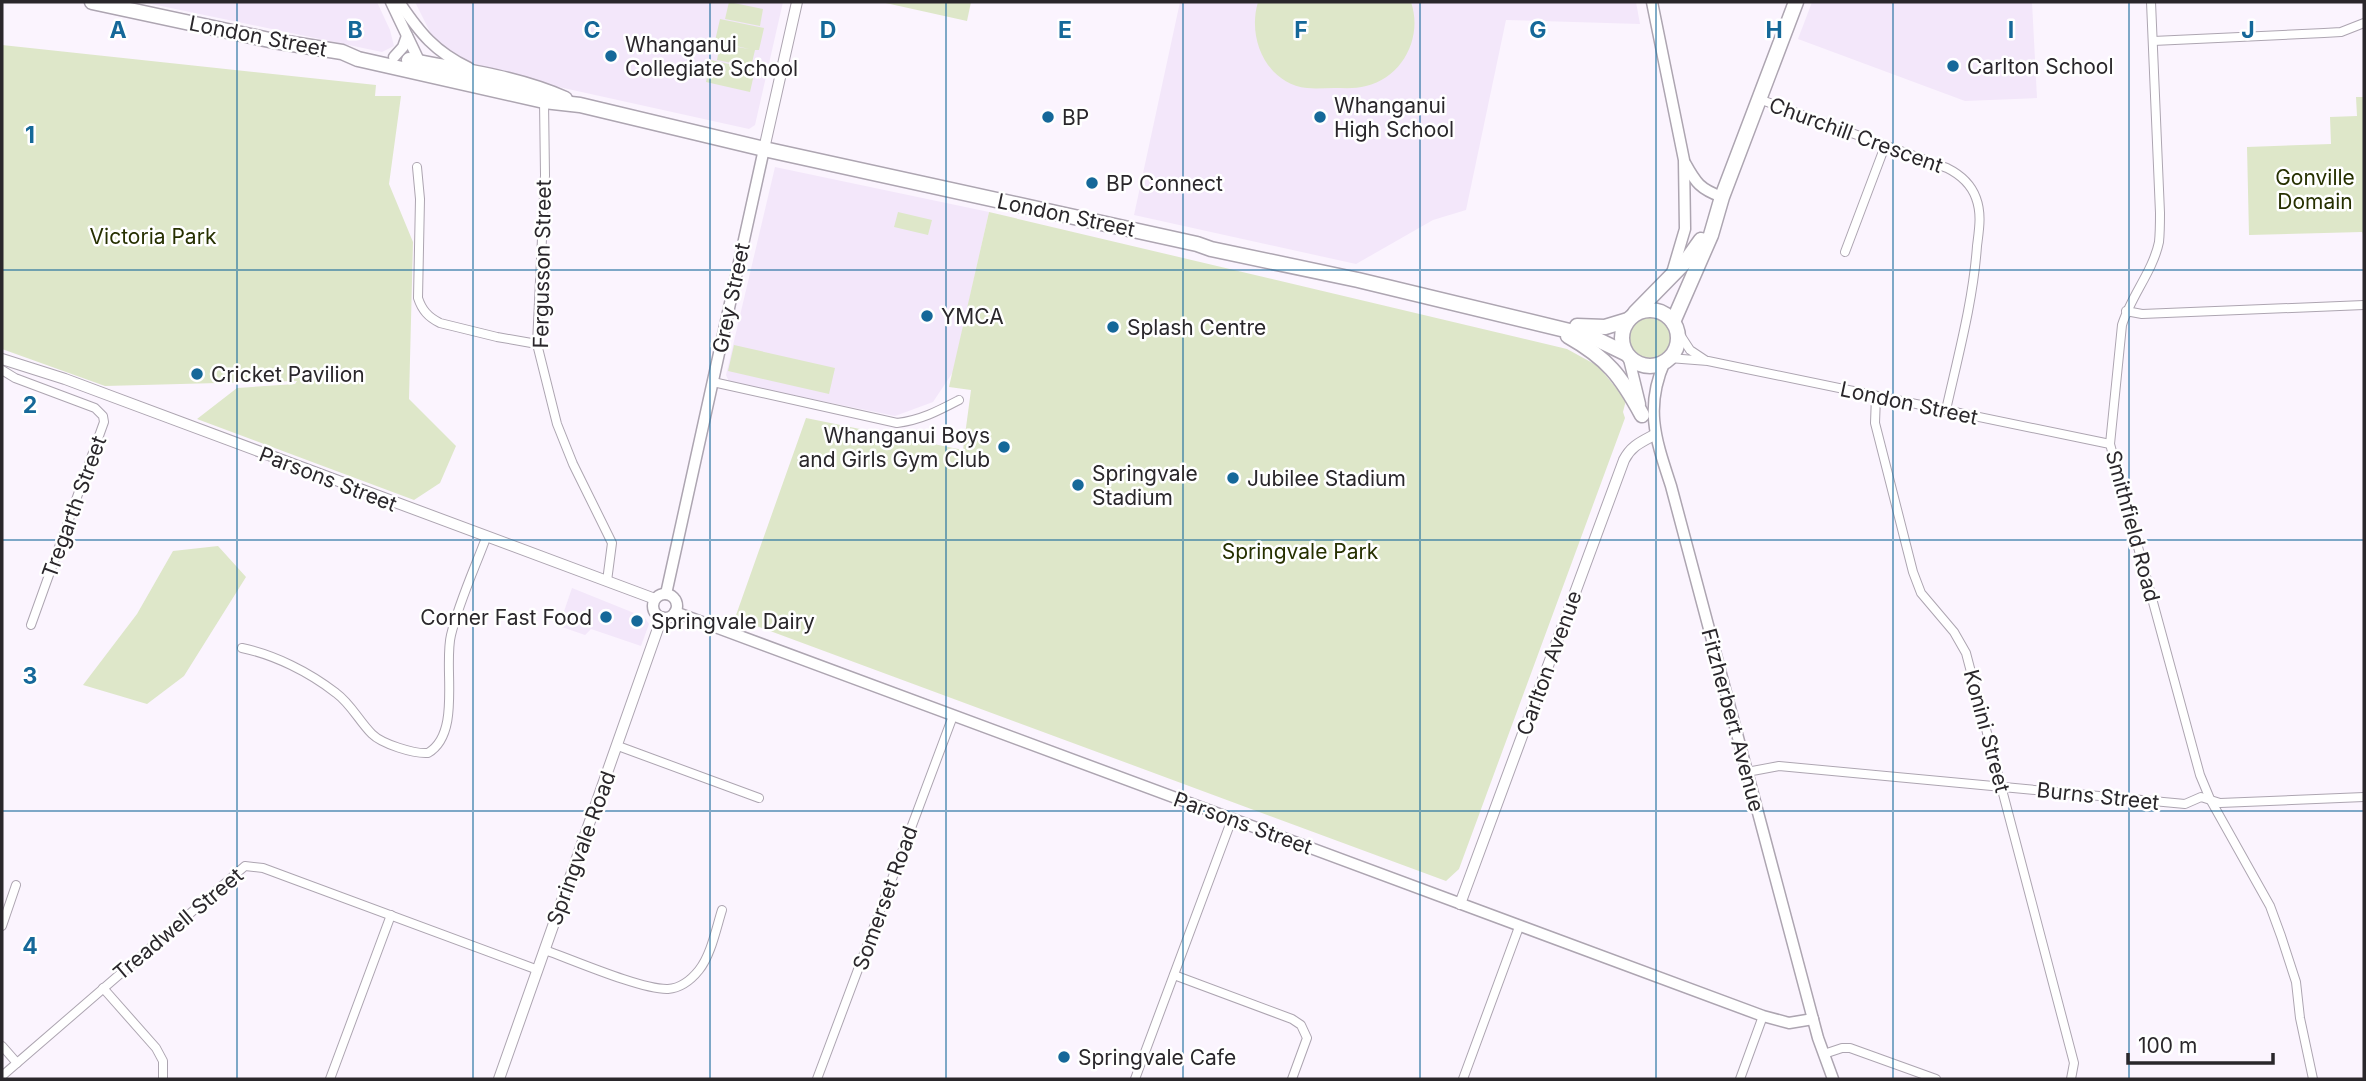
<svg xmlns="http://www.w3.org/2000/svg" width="2366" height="1081" viewBox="0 0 2366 1081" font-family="Inter,sans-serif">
	<rect width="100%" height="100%" fill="#fbf4fe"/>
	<g fill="#f3e7fa">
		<polygon points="142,2 377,2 390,30 394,46 382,52"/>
		<polygon points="415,2 783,2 755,125 749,129 464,66 437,46"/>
		<polygon points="1180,2 1636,2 1640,24 1506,20 1466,210 1433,220 1356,264 1134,215"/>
		<polygon points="1812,2 2032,2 2037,98 1965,101 1798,39"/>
		<polygon points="775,167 989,212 953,372 933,402 895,416 729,382 726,375"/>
		<polygon points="572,588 644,617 649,624 641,646 591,629 585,635 559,626"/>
	</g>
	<g fill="#dee7c9">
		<polygon points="729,2 763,9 760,26 725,19"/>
		<polygon points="881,2 971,2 967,21"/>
		<path d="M1258 2H1411C1423 37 1403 77 1366 86 1356 89 1345 88 1334 88 1325 88 1316 89 1307 88 1266 83 1247 38 1258 2Z"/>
		<polygon points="720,19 764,28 759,50 755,50 751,67 717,60 720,44 749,49 715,41"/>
		<polygon points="2,45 376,85 375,96 401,96 389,184 413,242 409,399 456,446 440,483 414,500 197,419 237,388 295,384 297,381 105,386 2,349"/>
		<polygon points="711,60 755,70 750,92 706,82"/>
		<polygon points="2356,97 2364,97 2364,236 2362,232 2249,235 2247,147 2331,144 2330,117 2357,116"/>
		<polygon points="898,212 932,220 928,235 894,227"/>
		<polygon points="989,212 1567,349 1598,366 1626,400 1623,412 1625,418 1459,869 1446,881 735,618 806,418 963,450 971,390 949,387"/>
		<circle cx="1649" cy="338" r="22"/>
		<polygon points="734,345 835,368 829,394 728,371"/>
		<polygon points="218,546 246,577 184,676 147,704 83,685 137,614 173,551"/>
	</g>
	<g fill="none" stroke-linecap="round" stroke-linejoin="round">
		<defs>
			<g id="minor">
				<path d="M2151 2 2160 213C2160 222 2160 232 2159 242 2153 271 2131 296 2122 325L2110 444 2200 775 2210 799 2270 906 2281 936 2296 982 2300 1018 2313 1079"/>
				<polyline points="2153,41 2324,33 2341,32 2364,23"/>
				<path d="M1759 99 1947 168C1961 175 1971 184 1976 198 1982 214 1979 230 1977 246 1973 302 1958 356 1946 410"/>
				<polyline points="544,101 545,175 537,344 557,424 573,464 612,543 607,581"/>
				<path d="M417 167 420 199 418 298C422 310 428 317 440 323L497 337 537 344"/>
				<polyline points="1845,252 1885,146"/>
				<polyline points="2126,311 2142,314 2364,305"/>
				<polyline points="1677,330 1690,350 1705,360"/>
				<polyline points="1669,358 1708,361 2110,444"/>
				<polyline points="2,370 15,378 95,408 103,416 104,422 31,625"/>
				<path d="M713 382 897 423C921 420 938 411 959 400"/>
				<polyline points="1876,396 1875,423 1913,572 1921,593 1954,632 1966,653 2074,1063 2071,1079"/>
				<path d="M242 648C275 655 309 672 336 693 351 704 359 721 372 734 382 744 414 754 428 753 462 733 443 667 451 635 459 602 474 570 486 538"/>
				<polyline points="618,746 759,798"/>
				<polyline points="1747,772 1779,766 2185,804 2201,797 2220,803 2364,797"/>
				<polyline points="2,926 16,885"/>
				<path d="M545 950C573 960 642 990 668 989 681 988 691 980 699 970 711 955 716 929 722 910"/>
				<polyline points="1174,975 1292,1019 1301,1025 1307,1038 1292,1079"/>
				<polyline points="103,988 156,1048 163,1061 163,1079"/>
				<polyline points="2,1046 17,1063"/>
				<polyline points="1824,1054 1842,1048 1850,1048 1936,1079"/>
				<polyline points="2,1076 245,866 263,868 538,970"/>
				<polyline points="330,1079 391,915"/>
				<polyline points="817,1079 953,716"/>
				<polyline points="1135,1079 1232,819"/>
				<polyline points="1463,1079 1519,927"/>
				<polyline points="1740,1079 1763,1016"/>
			</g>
			<g id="tertiary">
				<polyline points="764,149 797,2"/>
				<polyline points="2,359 65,379 655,599"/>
				<path d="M1460 904 1624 460C1631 446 1641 442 1654 435"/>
				<polyline points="499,1079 662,617"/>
			</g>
			<g id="secondary">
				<polyline points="391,2 421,65"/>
				<path d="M399 2C420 33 435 52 469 68"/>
				<polyline points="1652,2 1684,160 1685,229 1672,273"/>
				<polyline points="394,57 403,47 407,36"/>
				<path d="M1685 163C1696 183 1700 189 1722 197"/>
				<polyline points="1629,359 1640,404"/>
				<path d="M1665 361C1644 408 1656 440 1671 486L1818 1038 1833 1079"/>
				<polyline points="666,594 764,149"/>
				<circle cx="665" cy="606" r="12"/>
				<polyline points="675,612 1763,1016 1789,1023 1813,1019"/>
			</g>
			<g id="trunk">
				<polyline points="92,2 274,41 342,52 358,59 544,101 580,105 764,149 1197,244 1211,249 1358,280 1590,336 1625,353"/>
				<path d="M409 60C461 71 516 77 565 99"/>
				<circle cx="1650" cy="338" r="28"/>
				<polyline points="1635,313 1686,261 1701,240"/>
				<polyline points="1673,322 1711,235 1722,197 1796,2"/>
				<polyline points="1577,326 1605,327 1628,320"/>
				<path d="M1568 336C1607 358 1621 376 1642 415"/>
			</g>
		</defs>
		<use href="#minor" stroke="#ada5b1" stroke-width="10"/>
		<use href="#tertiary" stroke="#ada5b1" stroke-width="12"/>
		<use href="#secondary" stroke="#ada5b1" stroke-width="13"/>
		<use href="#trunk" stroke="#ada5b1" stroke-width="17"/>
		<use href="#minor" stroke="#fff" stroke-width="8"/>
		<use href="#tertiary" stroke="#fff" stroke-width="10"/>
		<use href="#secondary" stroke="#fff" stroke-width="10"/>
		<use href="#trunk" stroke="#fff" stroke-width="14"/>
	</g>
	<path fill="none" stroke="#156899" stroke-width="2" stroke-opacity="0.55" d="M237 2V1079M473 2V1079M710 2V1079M946 2V1079M1183 2V1079M1420 2V1079M1656 2V1079M1893 2V1079M2129 2V1079M2 270H2364M2 540H2364M2 811H2364"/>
	<g fill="#156899" stroke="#fff" stroke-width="2.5">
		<circle cx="611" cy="56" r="7"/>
		<circle cx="1953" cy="66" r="7"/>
		<circle cx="1048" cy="117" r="7"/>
		<circle cx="1320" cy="117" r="7"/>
		<circle cx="1092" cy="183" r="7"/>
		<circle cx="927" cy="316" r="7"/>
		<circle cx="1113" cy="327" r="7"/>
		<circle cx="197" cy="374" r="7"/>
		<circle cx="1004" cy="447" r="7"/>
		<circle cx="1233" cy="478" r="7"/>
		<circle cx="1078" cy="485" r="7"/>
		<circle cx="606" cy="617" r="7"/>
		<circle cx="637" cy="621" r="7"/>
		<circle cx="1064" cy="1057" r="7"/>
	</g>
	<g text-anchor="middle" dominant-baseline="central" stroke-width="5" stroke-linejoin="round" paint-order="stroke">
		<g font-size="21" fill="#2a272b" stroke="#fff">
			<text transform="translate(258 36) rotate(11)">London Street</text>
			<text transform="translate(1856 135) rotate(20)">Churchill Crescent</text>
			<text transform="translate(1066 215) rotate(12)">London Street</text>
			<text transform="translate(542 264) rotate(-89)">Fergusson Street</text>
			<text transform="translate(731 298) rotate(-78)">Grey Street</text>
			<text transform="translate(1909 403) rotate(12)">London Street</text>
			<text transform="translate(328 479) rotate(21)">Parsons Street</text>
			<text transform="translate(74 507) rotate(-70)">Tregarth Street</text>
			<text transform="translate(2133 526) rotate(75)">Smithfield Road</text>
			<text transform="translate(1549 663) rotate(-70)">Carlton Avenue</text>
			<text transform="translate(1733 720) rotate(75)">Fitzherbert Avenue</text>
			<text transform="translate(1987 731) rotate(75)">Konini Street</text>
			<text transform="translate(2098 796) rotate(6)">Burns Street</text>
			<text transform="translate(1243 823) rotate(20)">Parsons Street</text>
			<text transform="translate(581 848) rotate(-70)">Springvale Road</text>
			<text transform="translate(885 898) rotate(-70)">Somerset Road</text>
			<text transform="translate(178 924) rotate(-40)">Treadwell Street</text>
		</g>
		<g font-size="21" fill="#2a272b" stroke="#fff" text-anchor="start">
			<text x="625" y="44">Whanganui<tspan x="625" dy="24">Collegiate School</tspan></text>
			<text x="1967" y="66">Carlton School</text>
			<text x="1334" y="105">Whanganui<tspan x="1334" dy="24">High School</tspan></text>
			<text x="1062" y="117">BP</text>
			<text x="1106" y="183">BP Connect</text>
			<text x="941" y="316">YMCA</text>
			<text x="1127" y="327">Splash Centre</text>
			<text x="211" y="374">Cricket Pavilion</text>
			<text x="990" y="435" text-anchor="end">Whanganui Boys<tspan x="990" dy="24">and Girls Gym Club</tspan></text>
			<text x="1092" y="473">Springvale<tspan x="1092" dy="24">Stadium</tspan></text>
			<text x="1247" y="478">Jubilee Stadium</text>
			<text x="592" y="617" text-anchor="end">Corner Fast Food</text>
			<text x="651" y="621">Springvale Dairy</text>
			<text x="1078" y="1057">Springvale Cafe</text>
		</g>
		<g font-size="21" fill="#263000" stroke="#fff">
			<text x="2315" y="177">Gonville<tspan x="2315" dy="24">Domain</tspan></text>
			<text x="153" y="236">Victoria Park</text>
			<text x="1300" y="551">Springvale Park</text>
		</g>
	</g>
	<g font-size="23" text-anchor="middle" font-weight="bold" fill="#156899" stroke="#fff" stroke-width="5" stroke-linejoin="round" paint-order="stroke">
		<text x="118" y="38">A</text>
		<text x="355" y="38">B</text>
		<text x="592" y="38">C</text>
		<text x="828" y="38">D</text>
		<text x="1065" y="38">E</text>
		<text x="1301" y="38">F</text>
		<text x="1538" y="38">G</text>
		<text x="1774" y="38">H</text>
		<text x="2011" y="38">I</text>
		<text x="2248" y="38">J</text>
		<text x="30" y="143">1</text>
		<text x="30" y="413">2</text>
		<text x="30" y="684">3</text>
		<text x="30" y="954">4</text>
	</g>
	<rect width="2366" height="1081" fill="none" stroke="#2a272b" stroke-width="7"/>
	<path d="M2128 1053v10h145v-10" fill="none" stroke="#2a272b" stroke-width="3.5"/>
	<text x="2138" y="1053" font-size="21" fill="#2a272b" stroke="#ffffff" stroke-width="5" paint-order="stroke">100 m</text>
</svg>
